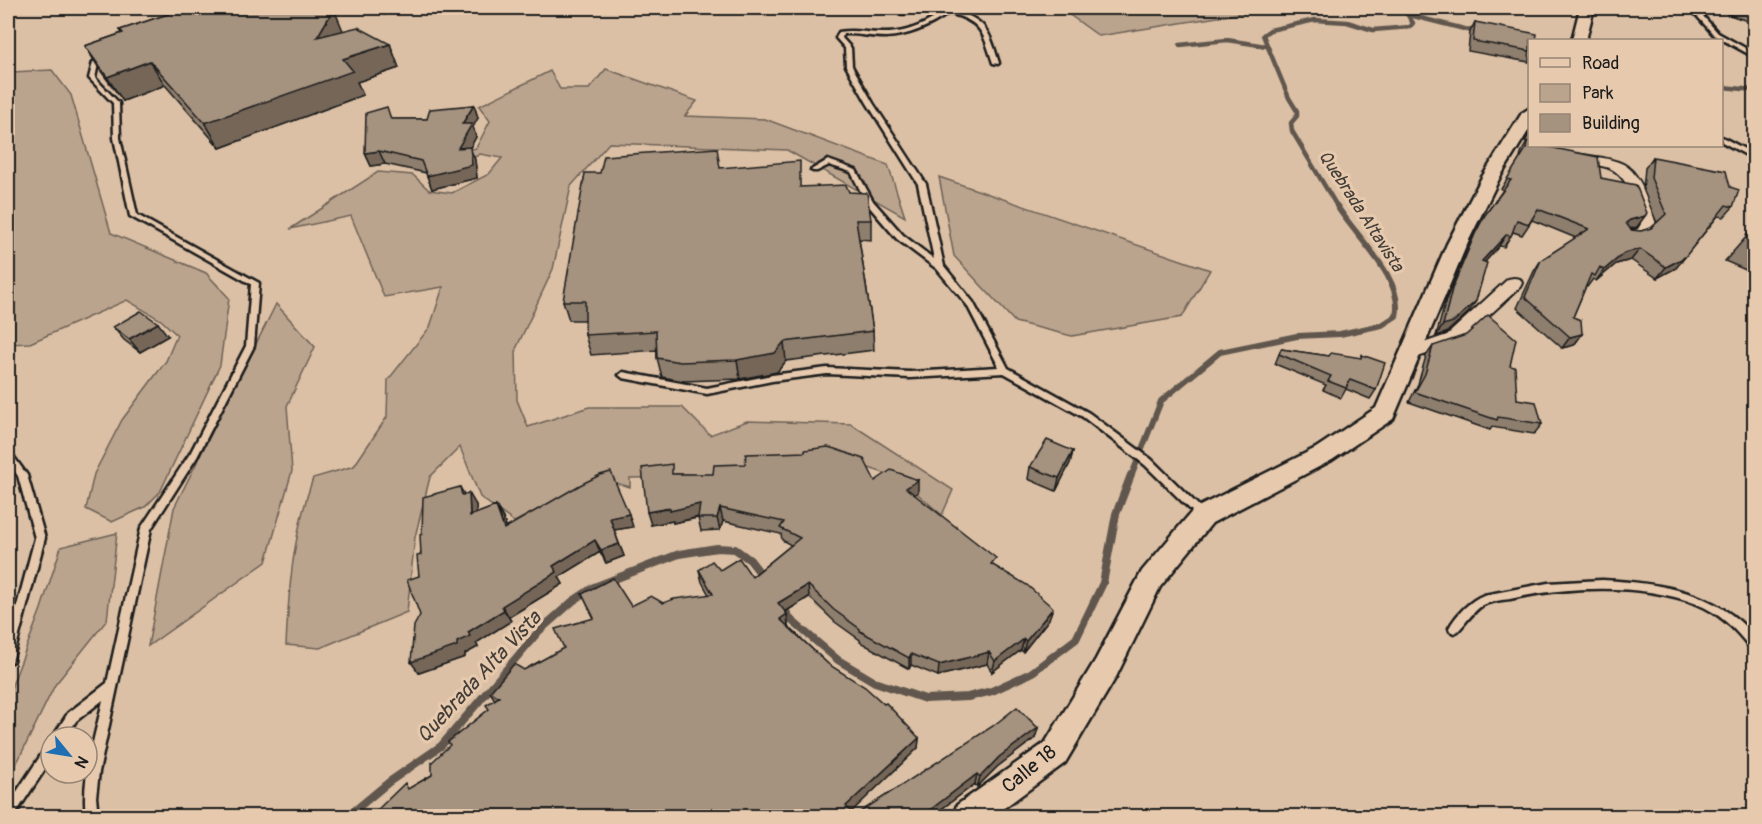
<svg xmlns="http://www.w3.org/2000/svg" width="1762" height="824" viewBox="0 0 1762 824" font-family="Pangolin,sans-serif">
	<rect width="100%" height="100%" fill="#dbc0a5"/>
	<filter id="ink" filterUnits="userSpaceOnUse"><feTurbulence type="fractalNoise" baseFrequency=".0167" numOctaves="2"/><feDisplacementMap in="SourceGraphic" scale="12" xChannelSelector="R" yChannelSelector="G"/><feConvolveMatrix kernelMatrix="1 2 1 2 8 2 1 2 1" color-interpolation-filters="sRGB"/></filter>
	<g filter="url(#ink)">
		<g fill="#bba48e" stroke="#6c6055" stroke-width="1.5">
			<polygon points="1060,8 1274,8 1099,36"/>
			<polygon points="8,64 11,72 52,70 71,95 111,233 206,273 229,298 220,365 160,492 145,507 112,522 86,509 94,474 122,420 166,361 177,335 161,320 127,300 30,343 8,344"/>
			<path d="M606 69 697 101 685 116 765 119 888 165 905 217 787 150 609 143 571 186 553 269 516 349 517 400 528 427 589 407H682L710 435 747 421 851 424 953 490 942 515 899 478 842 459 737 476 630 478V487L598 478 514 522 480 497 460 447 430 477 415 537 407 612 320 648 286 645C289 584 293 536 313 478L354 466 387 417 388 380 430 327 443 287 384 297 351 216 290 229 378 172 413 175 429 190 452 193 489 174 502 158 480 154 459 166 453 156 476 148 490 121 479 106 550 71 560 89H589Z"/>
			<polygon points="939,177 1210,270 1182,317 1072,336 1015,322 954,256"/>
			<polygon points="276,304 315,347 287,406 292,471 266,562 148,646 174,508"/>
			<polygon points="117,533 107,620 55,685 8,781 8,696 41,609 61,547"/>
		</g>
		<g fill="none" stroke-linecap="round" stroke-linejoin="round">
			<g stroke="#61574e" stroke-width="4.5">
				<polyline points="1409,15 1480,33"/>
				<polyline points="1180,45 1227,40 1266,46"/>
				<polyline points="1722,87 1754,90"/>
				<polyline points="1338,208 1292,131 1291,123 1297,116 1297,111 1289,98 1263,35 1270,30 1315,20 1347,22 1373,30 1410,27 1413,23 1403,8"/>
			</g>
			<path stroke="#61574e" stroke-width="6" d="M1131 477 1161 401 1220 352 1297 336 1340 334 1382 325 1396 316C1405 279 1355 236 1337 206"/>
			<g stroke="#61574e" stroke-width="8">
				<polyline points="782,605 791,620 838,660 875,682 925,699 968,697 992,691 1031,673 1076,639 1103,583 1116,514 1131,475"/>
				<polyline points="348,816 389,782 441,746 539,631 573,601 594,587 679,554 717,548 735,549 750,560 764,578"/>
			</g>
			<defs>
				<g id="service">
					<polygon points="379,8 385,8 389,12 384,13"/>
					<path d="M948 8H954L952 10C987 20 989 31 999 63L998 64 993 63C983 32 982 22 949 13 931 26 908 36 886 37 872 37 860 34 847 34H843L842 38 851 48 852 66 873 103 926 184 944 266 973 302 1008 368 1089 413 1151 459 1206 513 1208 516 1206 519 1203 520 1200 519 1145 465 1083 417 1004 373 910 378 827 374 772 381 707 394 623 378 619 375 623 372 707 388 772 375 827 368 910 372 999 367 967 305 937 269 897 239 867 204 851 172 829 165 817 171H813L811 170 828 160 856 170 873 201 903 235 934 259 918 184 867 103 846 66 845 48 836 38 839 32C854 29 867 33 882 33 906 34 930 23 948 8Z"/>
					<polygon points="1690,8 1696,8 1718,33 1754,53 1754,57 1714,35"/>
					<polygon points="1754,40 1754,47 1751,45 1751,42"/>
					<path d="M106 56 109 58 108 59 98 64 95 78 119 103 120 138 137 215 259 283 254 346 197 457 151 529 99 772 96 797 98 816H86C81 778 95 738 103 700L76 721 66 737H53L68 713 107 683 141 528 191 452 246 346 251 284 130 216 114 138 113 103 89 78 93 62Z"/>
					<polygon points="1722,137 1754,154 1754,159 1722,142"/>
					<polygon points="8,452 11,453 27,475 45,538 13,658 12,662 8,663 8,640 35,538 18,476 8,462"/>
					<path d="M1602 580C1658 583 1716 590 1754 636V649L1750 648C1736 629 1719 613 1697 604 1642 583 1567 586 1510 599 1502 600 1491 601 1483 605 1473 611 1466 623 1458 631L1454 633 1450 631 1449 628C1456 615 1470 600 1484 595L1548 583Z"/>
					<polygon points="51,744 51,760 14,816 8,816 8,805 47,746"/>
				</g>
				<g id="minor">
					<path d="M1577 154C1592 157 1609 157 1623 164 1641 173 1651 206 1656 224 1649 235 1637 243 1623 239L1620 236 1623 233 1638 229 1641 224C1637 206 1628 175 1609 168 1598 164 1584 164 1572 161L1570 158Z"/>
					<polygon points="1514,278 1520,279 1522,283 1520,287 1459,343 1412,359 1406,357 1403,353 1406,349 1447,335 1508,279"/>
				</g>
				<g id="tertiary">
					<polygon points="1580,8 1594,8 1586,40 1572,40"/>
					<polygon points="1530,108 1530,128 1500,177 1467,244 1393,419 1332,460 1212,523 1160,587 1116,677 1065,763 993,816 953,816 957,805 1045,743 1096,659 1142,571 1194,509 1316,448 1376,408 1447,244 1482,177 1522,113"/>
				</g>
			</defs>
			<use href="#service" stroke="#1c1c1c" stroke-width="5"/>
			<use href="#minor" stroke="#1c1c1c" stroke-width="4"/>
			<use href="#tertiary" stroke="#1c1c1c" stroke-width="5"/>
			<use href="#service" fill="#e7caae" fill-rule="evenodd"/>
			<use href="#minor" fill="#e7caae" fill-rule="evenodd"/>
			<use href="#tertiary" fill="#e7caae" fill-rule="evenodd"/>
		</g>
		<g fill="#8e7e6d" stroke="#1c1c1c" stroke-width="1.5">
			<polygon points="877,8 916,8 904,16"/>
			<polygon points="1731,8 1755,8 1755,18 1750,22 1727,14"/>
			<polygon points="171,13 343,31 390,44 399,68 357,82 363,95 220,148 165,85 123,101 100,70 85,46 122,33 120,30"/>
			<polygon points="1475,22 1530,40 1529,62 1468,51 1470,32"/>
			<polygon points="474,105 478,118 473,127 476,137 470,148 475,160 477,178 432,189 426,173 385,164 371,166 365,153 392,119 427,119"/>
			<polygon points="1530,133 1530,142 1525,141"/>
			<polygon points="1527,142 1601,178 1637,227 1630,229 1631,230 1641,231 1651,228 1657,223 1643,189 1645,168 1653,157 1733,207 1724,217 1718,216 1676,268 1657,278 1631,260 1616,264 1596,281 1593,279 1587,287 1586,286 1573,317 1582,334 1574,345 1562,348 1517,308 1534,271 1541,260 1576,238 1532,220 1522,235 1513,232 1504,247 1499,246 1485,262 1469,312 1446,333 1436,336 1446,300 1469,245 1485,215 1503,190 1501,189 1520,159 1521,153"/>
			<polygon points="720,168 801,187 849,192 871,220 871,240 859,239 873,331 874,350 786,361 777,372 740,379 684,381 662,377 657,358 657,350 591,355 585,335 585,320 569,320 563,301"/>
			<polygon points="1755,227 1755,274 1725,261"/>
			<polygon points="113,327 168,336 140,352 124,340"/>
			<polygon points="1433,346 1517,399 1542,424 1534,434 1492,427 1490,430 1409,402 1418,384 1426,356"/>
			<polygon points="1281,349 1329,356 1361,358 1362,355 1376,390 1370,399 1346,389 1341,398 1323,390 1326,385 1275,364"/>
			<polygon points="1073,451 1070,463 1056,491 1028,479 1030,467"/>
			<polygon points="675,474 875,481 918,492 914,495 994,566 1049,619 1023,652 1021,650 992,672 987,664 938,676 911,665 909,669 860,642 860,640 835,622 809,597 785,612 787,614 788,626 828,664 919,738 918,748 851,812 854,816 1038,728 1035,738 997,767 977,787 975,784 932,816 371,816 410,788 432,775 489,709 495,700 490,692 524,670 564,648 594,618 582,594 631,606 663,603 709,595 702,582 699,570 720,570 752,577 791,545 782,540 781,534 723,521 720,530 701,531 698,518 673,523 673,521 651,525"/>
			<polygon points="460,487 464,494 476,505 476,514 496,506 503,518 506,527 633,527 614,530 624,556 606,563 600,552 559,577 563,584 509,617 511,621 476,643 478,647 465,654 465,657 419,673 420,615 419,576 422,534"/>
		</g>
		<g fill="#746659" stroke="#1c1c1c" stroke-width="1.5">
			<polygon points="908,8 916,8 904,16 904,10"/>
			<polygon points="334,9 344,33 317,37"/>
			<polygon points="390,44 399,68 357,82 363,95 220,148 205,123 343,59"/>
			<polygon points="150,61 165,85 123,101 107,77"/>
			<polygon points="474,105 478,118 473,127 476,137 470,148 475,160 477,178 432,189 427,176 458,148 462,124"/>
			<polygon points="379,151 385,164 371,166 365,153"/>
			<polygon points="1645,216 1637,227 1622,231 1626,223 1630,220"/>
			<polygon points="1506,235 1499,246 1476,272 1482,261"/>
			<polygon points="1640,249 1631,260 1616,264 1596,281 1604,270 1624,253"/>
			<polygon points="1685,257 1676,268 1657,278 1666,267"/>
			<polygon points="1476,301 1469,312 1446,333 1436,336 1443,325"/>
			<polygon points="158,323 168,336 140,352 129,339"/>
			<polygon points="1582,334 1574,345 1562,348 1570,337"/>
			<polygon points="784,342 786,361 777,372 740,379 737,360"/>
			<polygon points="1073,451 1070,463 1056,491 1059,478"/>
			<polygon points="918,480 918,492 906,501 906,488"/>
			<polygon points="469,493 476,505 477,529 470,516"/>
			<polygon points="700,504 703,516 673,523 673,521 651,525 647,512"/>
			<polygon points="496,506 503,518 511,541 504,529"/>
			<polygon points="720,508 723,521 720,530 717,518"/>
			<polygon points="629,514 633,527 614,530 610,518"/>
			<polygon points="595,540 600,552 559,577 563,584 509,617 502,606 553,566"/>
			<polygon points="619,544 624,556 606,563 601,550"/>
			<polygon points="808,585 809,597 780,615 778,603"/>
			<polygon points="1053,608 1049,619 1023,652 1026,641"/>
			<polygon points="504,610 511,621 476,643 478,647 465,654 465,657 419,673 411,662 457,642 468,632"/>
			<polygon points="787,614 788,626 782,630 780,619"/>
			<polygon points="1024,639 1021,650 992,672 995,661"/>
			<polygon points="989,652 987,664 938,676 939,665"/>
			<polygon points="911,654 911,665 909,669 909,658"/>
			<polygon points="1038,728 1035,738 997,767 977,787 980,777 999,757"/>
			<polygon points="919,738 918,748 847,816 846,806"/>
			<polygon points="977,774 975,784 932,816 925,816 930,810"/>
		</g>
		<g fill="#a5927f" stroke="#1c1c1c" stroke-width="1.5">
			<polygon points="168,8 331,8 334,9 317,37 358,27 390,44 343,59 353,71 205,123 150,61 107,77 85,46 123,33 120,30 171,13"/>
			<polygon points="896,8 908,8 904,10"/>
			<polygon points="1475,22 1537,34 1536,40 1530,40 1530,51 1473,41"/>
			<polygon points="474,105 462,124 472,124 458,148 470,147 472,165 427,176 421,161 379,151 365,153 366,113 387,107 391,119 427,119 430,109"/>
			<polygon points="1527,142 1530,142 1530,146 1544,146 1598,157 1601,178 1636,185 1647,213 1645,216 1630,220 1626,223 1631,230 1641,231 1651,228 1666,214 1651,178 1653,157 1726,171 1730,187 1739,190 1733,207 1726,205 1685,257 1666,267 1640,249 1624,253 1604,270 1600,267 1595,276 1591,274 1573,317 1581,320 1582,334 1570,337 1525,297 1541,260 1589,229 1538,209 1529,224 1517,220 1511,236 1506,235 1482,261 1487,263 1476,301 1453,322 1443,325 1452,289 1475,234 1485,215 1511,180 1507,179 1526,149"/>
			<polygon points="717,148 720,168 800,161 800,187 846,185 849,192 867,193 871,220 856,220 873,331 784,342 775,353 737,360 680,362 657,358 656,331 585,335 585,301 563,301 585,173 600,173 604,156"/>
			<polygon points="1755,227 1755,239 1746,236"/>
			<polygon points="141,311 158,323 129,339 113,327"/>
			<polygon points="1488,315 1516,339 1510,366 1515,367 1517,399 1536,402 1542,424 1498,417 1497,420 1415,392 1425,374 1433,346 1466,335"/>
			<polygon points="1281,349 1329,356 1331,353 1361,358 1362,355 1385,363 1376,390 1350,380 1346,388 1328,381 1331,376 1279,354"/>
			<polygon points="1047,440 1073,451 1059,478 1030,467"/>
			<polygon points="828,447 835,449 864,459 875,481 891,470 918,480 906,488 996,558 991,564 1027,585 1053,608 1026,641 1024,639 995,661 989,652 939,665 911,654 909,658 860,631 860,629 834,610 808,585 778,603 787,614 780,619 828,664 865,687 884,704 886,703 919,738 846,806 854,816 993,726 1017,707 1038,728 999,757 980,777 977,774 930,810 925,816 371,816 405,783 408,789 432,775 432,762 450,745 448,742 489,709 486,705 499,697 490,692 514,664 524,670 564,648 555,629 594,618 582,594 613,578 631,606 651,596 663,603 674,599 713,594 699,570 712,561 720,570 739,558 752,577 800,538 780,528 784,522 720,508 717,518 698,518 700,504 670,511 670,508 647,512 642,468 672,464 672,474 713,474 714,465 745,464 746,454 805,452 805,450"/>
			<polygon points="611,472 629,514 610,518 619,544 601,550 595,540 553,566 557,572 502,606 504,610 468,632 470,636 457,642 457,646 411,662 414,626 420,615 407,580 419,576 417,556 421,555 420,535 422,534 423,497 460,487 462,495 469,493 470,516 496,506 504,529 580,485 600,475"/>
		</g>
	</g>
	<g text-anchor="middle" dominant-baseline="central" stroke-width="6" stroke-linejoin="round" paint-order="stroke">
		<g font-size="18" font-style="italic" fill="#443e39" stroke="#e7caae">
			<text transform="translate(1361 211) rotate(57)">Quebrada Altavista</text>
		</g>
		<g font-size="20" fill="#1c1c1c" stroke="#e7caae">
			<text transform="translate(1029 769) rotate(-39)">Calle 18</text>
		</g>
		<g font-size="21" font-style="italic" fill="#443e39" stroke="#e7caae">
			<text transform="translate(479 677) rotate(-47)">Quebrada Alta Vista</text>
		</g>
	</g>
	<rect width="1762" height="824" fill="none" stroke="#e7caae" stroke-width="30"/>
	<rect x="15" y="15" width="1732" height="794" fill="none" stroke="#1c1c1c" stroke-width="2" filter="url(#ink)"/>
	<rect x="1528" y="39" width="195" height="108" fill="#e7caae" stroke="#968474" stroke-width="1.5"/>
	<rect x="1540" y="58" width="30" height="9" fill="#e7caae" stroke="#968474" stroke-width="1.5"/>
	<text x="1582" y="69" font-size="18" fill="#1c1c1c">Road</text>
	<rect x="1540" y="84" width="30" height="18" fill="#bba48e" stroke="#968474" stroke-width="1.5"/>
	<text x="1582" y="99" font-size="18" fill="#1c1c1c">Park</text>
	<rect x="1540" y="114" width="30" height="18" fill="#a5927f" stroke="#968474" stroke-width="1.5"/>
	<text x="1582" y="129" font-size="18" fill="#1c1c1c">Building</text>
	<g transform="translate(69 755) rotate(120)"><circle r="28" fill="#e7caae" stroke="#968474" stroke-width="1.5"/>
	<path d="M0-4.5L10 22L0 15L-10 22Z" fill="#1f6fb2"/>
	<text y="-9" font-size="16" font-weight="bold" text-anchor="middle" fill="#1c1c1c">N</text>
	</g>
</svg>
